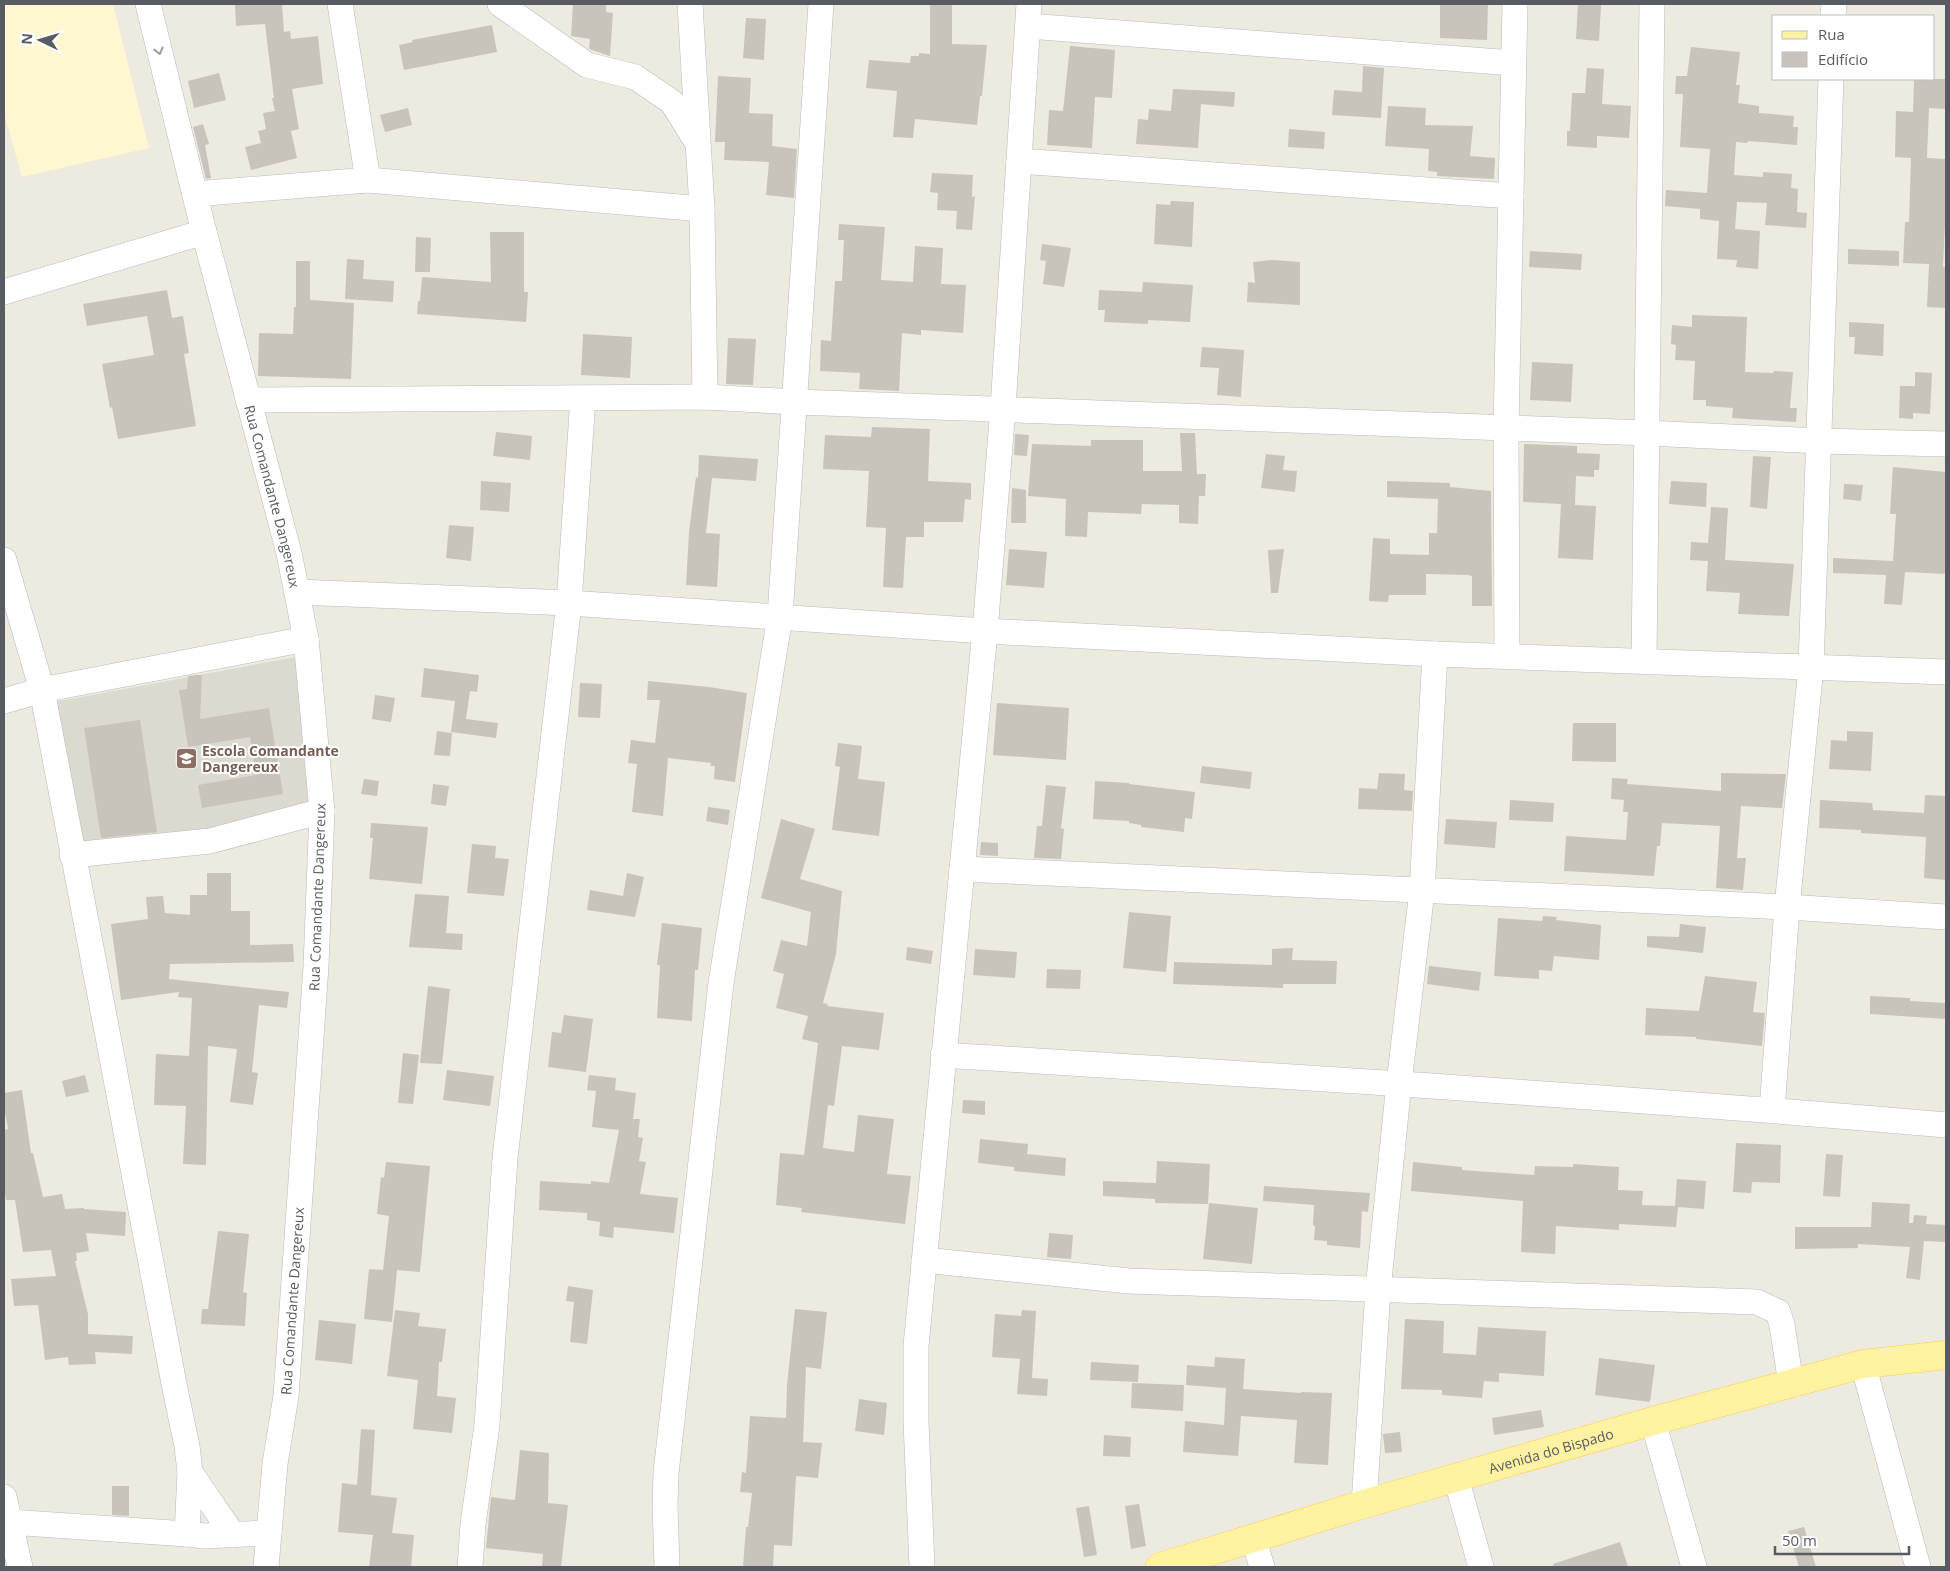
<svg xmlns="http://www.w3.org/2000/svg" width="1950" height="1571" viewBox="0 0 1950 1571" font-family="'Open Sans',sans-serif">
	<rect width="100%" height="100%" fill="#edeadf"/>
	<polygon fill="#fff6d2" points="4,4 113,4 149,148 22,177 4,113"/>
	<polygon fill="#dcd9ce" points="307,655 322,811 72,855 44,704"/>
	<g fill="#c8c4bc">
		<polygon points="235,4 282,4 284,32 290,31 291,39 318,36 323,84 292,89 299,129 291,131 297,158 251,170 245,147 261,143 258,131 266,129 263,113 275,111 272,98 274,98 265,24 236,26"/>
		<polygon points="573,4 606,4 606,12 613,13 610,56 589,49 590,39 571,36"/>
		<polygon points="930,4 952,4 952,44 987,45 982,96 980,96 977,125 915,119 913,138 893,137 897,91 866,88 869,60 910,63 911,56 919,56 919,53 930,54"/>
		<polygon points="1440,4 1488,4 1487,40 1440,38"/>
		<polygon points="1578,4 1601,5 1599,41 1576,39"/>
		<polygon points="746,18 766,19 764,60 743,58"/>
		<polygon points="492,25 497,52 404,70 399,45 413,42 412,40"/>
		<polygon points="1070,46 1115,50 1112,98 1095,97 1092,148 1047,145 1049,110 1063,111"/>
		<polygon points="1691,47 1740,52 1736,85 1740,85 1738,103 1759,106 1759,113 1794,116 1793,127 1798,127 1797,145 1748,141 1747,143 1736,142 1734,175 1763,177 1763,172 1792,174 1791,188 1798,189 1797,212 1807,213 1806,228 1765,225 1767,203 1737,202 1735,229 1760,231 1758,269 1736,267 1737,260 1717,259 1719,221 1700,219 1700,209 1665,206 1666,190 1707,193 1710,149 1680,147 1683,94 1675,94 1676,76 1687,76"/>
		<polygon points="1363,66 1384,68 1381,118 1332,115 1334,90 1362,92"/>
		<polygon points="1587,68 1604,69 1602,104 1631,106 1629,138 1597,136 1597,148 1567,146 1567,131 1570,131 1572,93 1585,93"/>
		<polygon points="219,73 226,100 194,108 188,81"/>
		<polygon points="718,76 751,78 749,113 773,114 772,146 797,149 794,198 766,195 769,162 724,160 725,142 715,142"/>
		<polygon points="1914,79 1946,79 1946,109 1929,108 1927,158 1946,159 1946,201 1943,267 1946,267 1945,308 1927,307 1929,264 1903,263 1905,222 1909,222 1911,158 1895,157 1896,111 1913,112"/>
		<polygon points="1173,89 1235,92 1234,107 1201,104 1198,148 1136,144 1138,119 1148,120 1149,109 1171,111"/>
		<polygon points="1388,106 1426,108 1425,125 1473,126 1470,156 1495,158 1494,179 1437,176 1437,172 1428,171 1429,149 1385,146"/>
		<polygon points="408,108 412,125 385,132 380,115"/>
		<polygon points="203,124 209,144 205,145 211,178 206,179 193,127"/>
		<polygon points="1289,129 1325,132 1324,149 1288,147"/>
		<polygon points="932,173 973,175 972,197 975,196 972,230 956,229 957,211 937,210 938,193 930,192"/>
		<polygon points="1171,201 1194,202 1192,247 1154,244 1156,204 1170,205"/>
		<polygon points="839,224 885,227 881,280 913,282 915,246 943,248 941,284 966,285 963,333 921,330 921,335 902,333 899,391 859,389 860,373 820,371 821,340 831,341 835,281 842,281 844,240 838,240"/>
		<polygon points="490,232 524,232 524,292 528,292 526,322 417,314 418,301 420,301 422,277 491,282"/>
		<polygon points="416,237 431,238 430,272 415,272"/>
		<polygon points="1042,244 1071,248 1064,287 1043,284 1046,261 1040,260"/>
		<polygon points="1848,249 1899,251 1899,266 1848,264"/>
		<polygon points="1530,251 1582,254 1581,270 1529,267"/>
		<polygon points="347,259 364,260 363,279 394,281 393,302 345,299"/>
		<polygon points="1273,260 1300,262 1300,305 1247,302 1248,282 1255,283 1253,262"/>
		<polygon points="296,261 310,261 310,300 354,303 351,379 258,376 259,333 293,334 294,307 296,307"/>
		<polygon points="1143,282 1193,285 1190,322 1148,320 1148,324 1104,322 1105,310 1098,310 1099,290 1142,292"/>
		<polygon points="167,290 172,318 183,316 189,353 184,354 196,426 118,439 112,407 110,408 102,364 154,355 147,316 87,326 83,304"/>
		<polygon points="1692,315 1747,317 1745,372 1773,373 1774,371 1793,372 1790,408 1797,408 1796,422 1732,418 1733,408 1706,406 1706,400 1693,400 1695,361 1675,360 1676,345 1671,344 1672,325 1692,327"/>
		<polygon points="1849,322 1884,324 1883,356 1854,354 1855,337 1849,337"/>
		<polygon points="583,334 632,337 630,378 581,375"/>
		<polygon points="728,338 756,339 753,385 726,384"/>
		<polygon points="1202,347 1244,350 1241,397 1217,395 1219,368 1200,367"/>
		<polygon points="1532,362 1573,364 1571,402 1530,400"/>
		<polygon points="1915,372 1932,373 1930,414 1913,413 1913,419 1899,418 1900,386 1915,386"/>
		<polygon points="872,427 930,429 928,481 971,483 971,500 965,499 963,522 924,522 924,537 906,537 903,588 883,587 886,528 866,527 869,471 823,469 825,435 871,437"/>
		<polygon points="496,432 532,436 530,460 493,456"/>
		<polygon points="1180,433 1195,433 1197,474 1206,474 1205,496 1199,496 1198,524 1179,523 1179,505 1142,504 1141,514 1088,512 1087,537 1065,536 1066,499 1028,496 1032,444 1091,446 1091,440 1143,440 1143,471 1182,471"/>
		<polygon points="1015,434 1029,435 1027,456 1014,455"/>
		<polygon points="1524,444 1577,446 1577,453 1600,454 1599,470 1594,470 1594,477 1576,476 1575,505 1596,506 1593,560 1558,558 1561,504 1523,502"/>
		<polygon points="1266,454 1285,456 1283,470 1297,471 1295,492 1261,488"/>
		<polygon points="699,455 758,459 756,481 712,478 706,533 720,534 717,587 686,585 689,532 696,477 698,478"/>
		<polygon points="1753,456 1771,457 1767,509 1750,507"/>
		<polygon points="1893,467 1946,472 1946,574 1905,572 1902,605 1884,604 1886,575 1833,573 1833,558 1893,561 1896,514 1890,514"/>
		<polygon points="481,481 511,483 509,512 480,510"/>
		<polygon points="1387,481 1450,483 1450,487 1491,491 1492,606 1472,606 1472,576 1468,575 1426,574 1426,595 1389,595 1388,602 1369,601 1373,538 1390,539 1390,554 1429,555 1429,533 1437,533 1438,499 1387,497"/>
		<polygon points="1671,481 1707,483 1706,507 1669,504"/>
		<polygon points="1844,484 1863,485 1861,501 1843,499"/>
		<polygon points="1012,488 1026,490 1026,523 1011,523"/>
		<polygon points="1711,507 1728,508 1725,560 1794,564 1789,616 1738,614 1740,593 1706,591 1708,561 1690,560 1691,542 1708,543"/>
		<polygon points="449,525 474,527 471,561 446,558"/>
		<polygon points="1009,549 1047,552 1044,588 1006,585"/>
		<polygon points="1284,549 1278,593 1271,593 1268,550"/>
		<polygon points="424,668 479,675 477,692 470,691 466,719 498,723 496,738 451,732 455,701 421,697"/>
		<polygon points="196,675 202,675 200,719 269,708 283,794 202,808 198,785 256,775 250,737 188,747 179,690 187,689 188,676"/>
		<polygon points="648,681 709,687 747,693 735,782 714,779 715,766 710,766 711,763 668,758 663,816 632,812 637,764 628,763 631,740 655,743 660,700 647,700"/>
		<polygon points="580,683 602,684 600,718 578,717"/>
		<polygon points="375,695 395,698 391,722 372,719"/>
		<polygon points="997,703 1069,708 1066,760 993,755"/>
		<polygon points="140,720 157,832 101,838 84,728"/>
		<polygon points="1573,723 1616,723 1616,762 1572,761"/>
		<polygon points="437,731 452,733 450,756 434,755"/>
		<polygon points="1847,731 1873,732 1871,771 1829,769 1831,740 1847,741"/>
		<polygon points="838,743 862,746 858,779 885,782 879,836 832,830 840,767 835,766"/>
		<polygon points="1202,766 1252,772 1250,789 1200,783"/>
		<polygon points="1379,773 1405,774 1404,790 1413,791 1412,811 1358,809 1359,788 1377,789"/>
		<polygon points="1721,773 1786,774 1782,808 1741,806 1737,858 1746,858 1743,890 1716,888 1720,826 1662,823 1660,846 1657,846 1654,876 1564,871 1566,836 1626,840 1628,812 1623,812 1624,800 1611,799 1612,778 1628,779 1627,784 1721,791"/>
		<polygon points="364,779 379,781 377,796 361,794"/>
		<polygon points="1095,781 1129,783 1129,784 1195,792 1192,819 1185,818 1184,832 1141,827 1141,825 1129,823 1129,821 1093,819"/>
		<polygon points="433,784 449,786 446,806 431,804"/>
		<polygon points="1046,785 1066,787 1061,828 1064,829 1061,859 1034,858 1037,826 1042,826"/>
		<polygon points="1925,795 1946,796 1946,880 1924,878 1926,837 1861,833 1861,830 1819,828 1820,800 1872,803 1873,810 1924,813"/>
		<polygon points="1510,800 1554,803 1553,822 1509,820"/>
		<polygon points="708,807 730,810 728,825 706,821"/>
		<polygon points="781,819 815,829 800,879 842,891 836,954 823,1003 828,1004 827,1006 884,1013 879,1050 842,1046 834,1106 828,1105 823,1148 854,1152 858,1115 894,1119 887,1174 911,1176 905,1224 801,1212 802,1208 776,1205 780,1153 804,1155 818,1043 802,1039 808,1016 776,1008 784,974 773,971 781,940 807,946 811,912 761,898"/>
		<polygon points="1446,819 1497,822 1495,848 1444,844"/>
		<polygon points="371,823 428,827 422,884 369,879 373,838 370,838"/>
		<polygon points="981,842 998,843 998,856 980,855"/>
		<polygon points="472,844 496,846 495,858 509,859 504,896 467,893"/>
		<polygon points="207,873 231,873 231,911 250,911 250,945 293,944 294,962 170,964 169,979 289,992 287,1008 259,1005 252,1072 258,1073 253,1105 230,1102 237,1049 208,1046 206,1165 183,1164 186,1106 154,1105 156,1054 189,1056 192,998 178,997 179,992 121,1000 111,924 148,919 146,897 163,896 165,913 190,915 190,895 207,895"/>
		<polygon points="627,873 644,877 635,917 587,910 590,890 623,896"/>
		<polygon points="415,894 449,896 446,933 463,934 462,950 409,947"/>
		<polygon points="1129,912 1171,916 1166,972 1123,968"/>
		<polygon points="1543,916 1557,917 1556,920 1601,925 1599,960 1554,956 1552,971 1539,970 1539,979 1494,976 1498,918 1542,921"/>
		<polygon points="662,923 702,928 698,970 695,970 692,1021 657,1018 660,965 657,965"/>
		<polygon points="1680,924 1706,927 1703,953 1647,947 1647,936 1679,937"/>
		<polygon points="907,947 933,951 931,964 906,960"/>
		<polygon points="1293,948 1292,960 1337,961 1336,984 1283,984 1283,988 1173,984 1174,962 1272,965 1272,949"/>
		<polygon points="975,949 1017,952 1015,978 973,975"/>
		<polygon points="1429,966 1481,972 1479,991 1427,984"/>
		<polygon points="1047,969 1081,970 1080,989 1046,988"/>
		<polygon points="1705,976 1757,982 1753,1012 1765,1013 1762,1046 1696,1039 1696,1037 1645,1035 1646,1008 1699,1011"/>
		<polygon points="428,986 450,989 442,1064 420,1063"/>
		<polygon points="1870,996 1910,998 1910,1001 1946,1003 1946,1019 1870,1014"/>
		<polygon points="564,1015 593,1019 586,1072 548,1067 552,1032 561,1033"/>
		<polygon points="403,1053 419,1055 413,1104 398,1103"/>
		<polygon points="447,1070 494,1076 490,1106 443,1100"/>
		<polygon points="85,1075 89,1092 66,1097 62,1081"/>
		<polygon points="589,1075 616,1078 615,1090 636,1093 633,1119 640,1119 638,1137 643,1138 639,1161 646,1162 640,1194 678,1198 674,1233 614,1227 613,1238 599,1236 600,1222 587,1220 587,1213 539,1210 540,1181 591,1184 591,1181 609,1183 619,1130 592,1127 596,1091 587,1090"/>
		<polygon points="22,1090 31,1153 33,1153 43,1197 62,1194 65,1209 84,1208 84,1209 126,1212 125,1236 86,1233 89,1251 76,1253 77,1261 75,1261 88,1314 88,1334 133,1336 132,1354 95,1352 96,1364 69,1365 68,1357 45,1360 38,1305 14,1306 11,1279 56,1276 51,1250 23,1252 15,1200 6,1200 4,1187 4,1130 8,1129 4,1107 4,1093"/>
		<polygon points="963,1100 985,1101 985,1115 962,1113"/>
		<polygon points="980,1139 1028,1144 1027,1154 1066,1158 1065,1176 1014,1171 1014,1167 978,1163"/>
		<polygon points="1736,1143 1781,1145 1780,1183 1752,1182 1751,1193 1733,1192"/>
		<polygon points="1826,1154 1843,1155 1840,1197 1823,1196"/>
		<polygon points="1157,1161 1210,1164 1208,1204 1155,1203 1155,1199 1103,1196 1103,1181 1156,1183"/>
		<polygon points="386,1162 430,1166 420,1272 397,1270 392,1322 364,1319 369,1269 383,1270 389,1216 377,1214 381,1177 384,1178"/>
		<polygon points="1413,1162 1462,1167 1462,1170 1534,1175 1535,1166 1573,1167 1573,1164 1619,1167 1618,1190 1643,1191 1642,1205 1675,1206 1677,1179 1706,1181 1704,1209 1678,1207 1676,1227 1619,1224 1619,1230 1556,1226 1555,1254 1521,1252 1523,1201 1411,1191"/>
		<polygon points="1264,1186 1370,1193 1368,1212 1362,1211 1360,1248 1327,1245 1327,1241 1314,1240 1315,1226 1313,1225 1314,1205 1263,1201"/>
		<polygon points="1872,1202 1910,1204 1909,1223 1913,1223 1914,1215 1927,1216 1926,1224 1946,1225 1946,1242 1924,1241 1920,1280 1906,1278 1910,1247 1858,1244 1858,1248 1795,1249 1795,1227 1871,1227"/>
		<polygon points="1209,1203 1258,1208 1252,1264 1203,1259"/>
		<polygon points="218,1231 249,1234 243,1292 247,1293 245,1326 201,1324 202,1309 208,1309"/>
		<polygon points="1049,1233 1073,1235 1071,1259 1047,1257"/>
		<polygon points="568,1286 593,1290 587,1344 570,1342 574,1302 566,1301"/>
		<polygon points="795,1309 827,1312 821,1369 806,1367 803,1442 822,1443 818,1478 796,1476 792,1546 774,1545 773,1567 743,1567 746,1527 748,1527 752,1493 740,1492 742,1472 746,1473 750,1416 786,1418 787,1385"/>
		<polygon points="395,1310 420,1313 418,1326 446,1329 442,1362 439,1362 437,1396 456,1398 452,1433 413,1429 418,1380 387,1376"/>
		<polygon points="1022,1310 1036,1311 1032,1378 1048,1379 1047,1396 1017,1394 1020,1359 992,1357 995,1314 1021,1316"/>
		<polygon points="1405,1319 1444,1321 1443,1353 1476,1355 1478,1327 1546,1331 1544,1376 1499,1373 1499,1382 1484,1381 1482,1398 1442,1395 1442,1390 1401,1389"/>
		<polygon points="319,1320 356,1324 352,1364 315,1360"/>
		<polygon points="1215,1357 1245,1359 1243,1389 1301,1393 1301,1392 1332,1393 1328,1465 1294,1463 1297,1420 1241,1416 1238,1456 1183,1452 1185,1421 1224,1425 1226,1388 1186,1385 1187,1365 1214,1367"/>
		<polygon points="1599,1358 1655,1365 1650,1402 1595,1395"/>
		<polygon points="1091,1362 1139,1365 1138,1382 1090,1380"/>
		<polygon points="1132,1383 1184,1385 1183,1411 1131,1408"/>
		<polygon points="859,1399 887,1403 884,1435 855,1431"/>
		<polygon points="1541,1410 1544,1427 1494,1435 1492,1418"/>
		<polygon points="361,1429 375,1430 371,1495 397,1498 392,1533 414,1535 411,1567 369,1567 373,1535 338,1532 342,1483 357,1485"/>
		<polygon points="1400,1432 1402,1452 1385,1453 1383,1434"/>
		<polygon points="1104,1435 1131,1437 1130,1457 1103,1456"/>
		<polygon points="520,1450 549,1453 548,1503 568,1505 561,1567 542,1567 543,1554 486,1548 491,1497 515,1500"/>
		<polygon points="112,1486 129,1486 129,1516 112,1515"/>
		<polygon points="1139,1504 1146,1546 1131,1549 1125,1506"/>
		<polygon points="1089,1506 1097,1555 1084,1557 1076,1508"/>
		<polygon points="1804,1527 1816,1567 1799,1567 1788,1531"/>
		<polygon points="1620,1542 1628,1567 1554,1567 1553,1564"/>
	</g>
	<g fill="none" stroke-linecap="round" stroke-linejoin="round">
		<defs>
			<g id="minor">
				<path id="s1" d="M148 4 204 232 289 553 306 639 322 811 316 966 286 1396 275 1464 266 1567"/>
				<polyline points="340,4 368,180"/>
				<polyline points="500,4 587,65 635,77 672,102 697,142"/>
				<polyline points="690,4 702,209 705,397"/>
				<polyline points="1833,16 1834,4"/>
				<polyline points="1028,26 1513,63"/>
				<polyline points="1019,161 1511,196"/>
				<polyline points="195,194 368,180 702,209"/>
				<polyline points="4,292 204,232"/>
				<polyline points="248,400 705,397 796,402 1646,433 1819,441 1946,444"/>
				<polyline points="4,560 42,690 175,1389 187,1446 190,1472 187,1534 204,1536 269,1533"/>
				<polyline points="297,592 569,603 985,631 1435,654 1946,672"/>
				<polyline points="1507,656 1506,429 1515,4"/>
				<polyline points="1644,661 1652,4"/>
				<polyline points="4,701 42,690 306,639"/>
				<polyline points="72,855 210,841 322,811"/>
				<polyline points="962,869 1787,907 1946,917"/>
				<path d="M943 1055C1278 1076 1612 1096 1946 1125"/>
				<polyline points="1772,1110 1787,907 1811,667 1831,79"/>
				<polyline points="924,1260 1129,1281 1757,1302 1778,1312 1782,1325 1791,1384"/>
				<polyline points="1863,1364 1918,1567"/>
				<polyline points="1653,1421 1694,1567"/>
				<polyline points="190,1472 233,1535"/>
				<polyline points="1456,1478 1481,1567"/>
				<polyline points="4,1497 20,1567"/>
				<polyline points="1364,1504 1378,1290 1399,1083 1422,891 1435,654"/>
				<polyline points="9,1522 187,1534"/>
				<polyline points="1253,1537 1262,1567"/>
				<polyline points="470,1567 473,1524 487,1425 505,1158 569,603 583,398"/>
				<polyline points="667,1567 665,1505 666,1473 721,983 780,616 821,4"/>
				<polyline points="922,1567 916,1421 916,1346 985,631 1003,408 1029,4"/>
			</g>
			<g id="major">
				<path id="s2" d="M1160 1567 1364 1504 1653 1421 1863 1364 1946 1355"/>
			</g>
		</defs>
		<use href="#minor" stroke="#b8bac0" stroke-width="26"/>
		<use href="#major" stroke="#fdce49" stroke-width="29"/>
		<use href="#minor" stroke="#fff" stroke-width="25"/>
		<use href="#major" stroke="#fff2a2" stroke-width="28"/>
	</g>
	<defs><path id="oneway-chevron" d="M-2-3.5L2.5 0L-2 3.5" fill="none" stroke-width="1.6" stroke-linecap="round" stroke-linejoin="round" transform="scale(1.25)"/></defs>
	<use stroke="#9b9da1" href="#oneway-chevron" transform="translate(159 51) rotate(76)"/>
	<defs>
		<symbol id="school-square" viewBox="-11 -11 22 22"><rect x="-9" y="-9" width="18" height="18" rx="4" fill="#8d6e63" stroke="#fff"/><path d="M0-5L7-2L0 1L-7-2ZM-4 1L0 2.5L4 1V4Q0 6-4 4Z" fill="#fff"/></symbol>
	</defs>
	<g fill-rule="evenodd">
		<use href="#school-square" x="174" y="746" width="25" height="25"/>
	</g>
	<g text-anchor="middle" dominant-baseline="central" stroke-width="4" stroke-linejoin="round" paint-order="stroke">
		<g font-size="14" fill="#585c62" stroke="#fff">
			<text stroke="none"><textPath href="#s1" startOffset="508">Rua Comandante Dangereux</textPath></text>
			<text transform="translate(317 897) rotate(-88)">Rua Comandante Dangereux</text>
			<text transform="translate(292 1301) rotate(-86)">Rua Comandante Dangereux</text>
			<text stroke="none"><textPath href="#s2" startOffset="408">Avenida do Bispado</textPath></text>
		</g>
		<g font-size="14" font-weight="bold" fill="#785e54" stroke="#fff" text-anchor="start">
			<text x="202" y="750">Escola Comandante<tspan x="202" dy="16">Dangereux</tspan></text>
		</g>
	</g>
	<rect width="1950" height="1571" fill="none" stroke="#585c62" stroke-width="10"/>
	<rect x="1772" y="15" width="162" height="65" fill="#ffffff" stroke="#bcbec0"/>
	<rect x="1782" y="31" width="25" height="8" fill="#fff2a2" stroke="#bcbec0"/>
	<text x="1818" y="40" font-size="15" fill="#585c62">Rua</text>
	<rect x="1782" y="52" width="25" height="15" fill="#c8c4bc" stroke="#bcbec0"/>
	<text x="1818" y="65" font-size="15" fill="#585c62">Edifício</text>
	<g transform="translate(40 40) rotate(275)" stroke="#ffffff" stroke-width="4" paint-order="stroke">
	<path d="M0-4L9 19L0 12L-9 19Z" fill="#585c62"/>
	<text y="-8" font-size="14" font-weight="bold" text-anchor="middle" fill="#585c62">N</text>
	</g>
	<path d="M1775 1546v8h134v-8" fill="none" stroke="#585c62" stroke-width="2.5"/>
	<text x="1782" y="1546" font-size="15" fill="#585c62" stroke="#ffffff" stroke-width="4" paint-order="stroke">50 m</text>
</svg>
